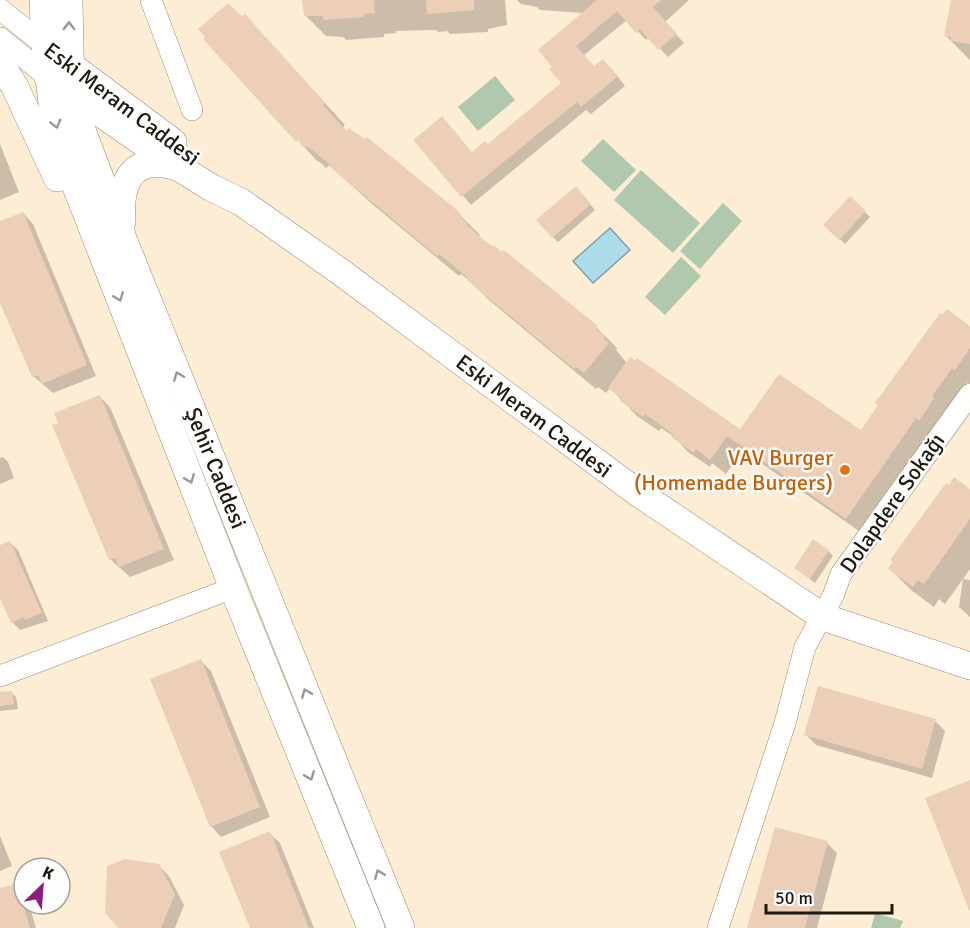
<svg xmlns="http://www.w3.org/2000/svg" width="970" height="928" viewBox="0 0 970 928" font-family="Signika,sans-serif">
	<rect width="100%" height="100%" fill="#feedd5"/>
	<g fill="#afc8ae">
		<polygon points="495,76 515,100 478,131 458,107"/>
		<polygon points="603,139 636,170 614,192 581,161"/>
		<polygon points="641,170 700,223 673,253 614,200"/>
		<polygon points="723,203 742,221 700,269 680,251"/>
		<polygon points="681,257 701,276 665,315 645,297"/>
		<polygon points="875,913 903,921 900,928 871,928"/>
	</g>
	<polygon fill="#acdbea" stroke="#82a0a8" stroke-width="1.5" points="610,228 630,250 593,283 573,261"/>
	<g fill="#0003">
		<polygon points="304,0 505,0 507,25 488,29 488,32 450,34 447,31 438,32 436,30 395,31 396,33 384,34 384,37 346,40 343,37 326,36 305,15"/>
		<polygon points="517,0 689,0 665,22 684,43 668,57 649,37 646,40 627,20 584,55 595,68 612,69 625,86 591,114 586,110 471,205 415,140 472,153 488,145 563,83 584,13 540,10 537,7 521,4"/>
		<polygon points="970,0 970,60 946,36"/>
		<polygon points="265,37 345,125 343,127 347,132 459,214 480,235 479,237 597,328 617,348 616,350 627,363 740,431 861,433 970,328 970,384 967,382 862,533 742,450 726,474 712,463 710,467 688,452 673,436 661,428 659,431 637,416 610,388 606,393 598,387 596,389 490,301 470,281 461,274 459,276 371,203 329,165 326,168 319,161 318,162 205,39"/>
		<polygon points="0,144 19,192 0,200"/>
		<polygon points="580,192 595,210 558,242 553,237"/>
		<polygon points="850,198 870,217 845,244 825,225"/>
		<polygon points="23,213 33,224 96,376 53,393 33,376 0,297 0,223"/>
		<polygon points="100,397 110,407 174,560 130,577 110,559"/>
		<polygon points="3,457 8,462 14,478 0,484 0,458"/>
		<polygon points="970,491 970,569 963,579 970,580 970,617 959,607 963,579 945,604 939,599 934,607 911,590 890,569"/>
		<polygon points="10,543 18,550 48,621 20,630 12,622 0,594 0,547"/>
		<polygon points="828,551 833,556 815,583 796,568"/>
		<polygon points="201,661 211,671 270,817 221,837 211,826"/>
		<polygon points="11,692 16,697 18,709 0,711 0,694"/>
		<polygon points="935,721 945,731 932,778 816,745 806,735"/>
		<polygon points="269,833 280,843 314,928 252,928"/>
		<polygon points="0,836 12,866 0,871"/>
		<polygon points="827,843 837,853 817,928 749,928"/>
		<polygon points="158,865 169,876 184,905 175,928 120,928"/>
		<polygon points="16,885 24,893 24,904 29,904 36,928 0,928 0,890"/>
	</g>
	<g fill="#edcfb8">
		<polygon points="302,0 374,0 375,13 364,14 364,17 323,20 323,16 304,16"/>
		<polygon points="426,0 474,0 474,10 427,14"/>
		<polygon points="597,0 661,0 653,7 677,34 658,50 640,29 636,33 617,11 576,46 594,66 603,59 618,76 581,107 577,102 461,197 413,140 442,116 472,152 485,141 488,144 561,83 549,69 552,67 538,50"/>
		<polygon points="951,0 970,0 970,44 951,41 951,37 944,36"/>
		<polygon points="228,3 242,16 245,14 325,103 323,105 346,131 349,128 365,139 367,137 451,205 460,213 459,215 467,223 466,224 479,236 492,246 494,245 502,252 504,250 598,326 596,329 605,336 603,338 609,343 584,373 576,367 574,369 486,296 467,280 469,279 461,272 439,254 437,256 330,167 331,165 307,146 304,148 298,140 296,142 203,39 205,37 198,29"/>
		<polygon points="576,186 591,204 552,238 536,220"/>
		<polygon points="850,196 866,211 839,240 823,225"/>
		<polygon points="23,212 87,365 42,384 38,375 32,377 0,303 0,221"/>
		<polygon points="947,309 970,326 970,348 955,370 952,368 932,396 934,398 919,421 916,418 846,519 727,436 710,460 696,449 694,453 671,437 673,434 645,414 643,417 620,401 622,398 608,388 630,357 636,361 637,358 740,429 779,374 861,430 878,405 875,403 940,313 942,315"/>
		<polygon points="100,395 164,549 119,567 115,558 109,560 52,425 58,423 54,413"/>
		<polygon points="954,477 970,489 970,519 924,584 918,580 913,587 888,569 893,562 890,560 946,483 949,485"/>
		<polygon points="813,539 829,550 810,579 794,568"/>
		<polygon points="10,541 42,613 25,620 24,617 11,623 0,598 0,545"/>
		<polygon points="201,659 260,807 210,827 150,679"/>
		<polygon points="818,686 936,719 922,769 804,735"/>
		<polygon points="12,691 14,704 0,706 0,692"/>
		<polygon points="970,780 970,910 969,910 925,798"/>
		<polygon points="775,827 828,841 805,928 747,928"/>
		<polygon points="270,831 309,928 250,928 219,852"/>
		<polygon points="125,859 159,864 175,894 161,928 118,928 105,913 107,866"/>
		<polygon points="17,883 30,928 0,928 0,888"/>
	</g>
	<g fill="none" stroke-linecap="round" stroke-linejoin="round">
		<defs>
			<g id="minor">
				<polyline points="151,0 192,110"/>
				<polyline points="0,9 45,45"/>
				<polyline points="0,38 48,77"/>
				<polyline points="0,676 233,588"/>
				<polyline points="718,928 785,723 805,647 833,596 841,574 970,394"/>
			</g>
			<g id="major">
				<polyline points="43,0 45,45 53,111 73,179 233,588 371,928"/>
				<polyline points="69,0 71,94 83,133 124,241 401,928"/>
				<polyline points="62,59 173,142"/>
				<polyline points="0,63 15,87 57,178"/>
				<polyline points="48,77 178,167 212,188 241,202 338,270 638,493 823,617 970,666"/>
				<path d="M122 222C119 182 132 153 177 167"/>
			</g>
		</defs>
		<use href="#minor" stroke="#9c896d" stroke-width="22"/>
		<use href="#major" stroke="#9c896d" stroke-width="28"/>
		<use href="#minor" stroke="#fff" stroke-width="21"/>
		<use href="#major" stroke="#fff" stroke-width="27"/>
	</g>
	<defs><path id="oneway-chevron" d="M-2-3.5L2.5 0L-2 3.5" fill="none" stroke-width="1.6" stroke-linecap="round" stroke-linejoin="round" transform="scale(1.5)"/></defs>
	<g stroke="#9a9792">
		<use href="#oneway-chevron" transform="translate(69 26) rotate(-91)"/>
		<use href="#oneway-chevron" transform="translate(56 124) rotate(76)"/>
		<use href="#oneway-chevron" transform="translate(119 297) rotate(68)"/>
		<use href="#oneway-chevron" transform="translate(178 376) rotate(-112)"/>
		<use href="#oneway-chevron" transform="translate(190 479) rotate(68)"/>
		<use href="#oneway-chevron" transform="translate(306 693) rotate(-112)"/>
		<use href="#oneway-chevron" transform="translate(310 776) rotate(68)"/>
		<use href="#oneway-chevron" transform="translate(379 874) rotate(-112)"/>
	</g>
	<circle fill="#e8710a" stroke="#fdfdfd" stroke-width="2" cx="845" cy="470" r="6"/>
	<g text-anchor="middle" dominant-baseline="central" stroke-width="5" stroke-linejoin="round" paint-order="stroke">
		<g font-size="22" fill="#1f180d" stroke="#fdfdfd">
			<text transform="translate(122 104) rotate(37)">Eski Meram Caddesi</text>
			<text transform="translate(534 416) rotate(37)">Eski Meram Caddesi</text>
			<text transform="translate(216 468) rotate(68)">Şehir Caddesi</text>
			<text transform="translate(892 503) rotate(-55)">Dolapdere Sokağı</text>
		</g>
		<g font-size="22" fill="#c56008" stroke="#fdfdfd" text-anchor="end">
			<text x="833" y="457">VAV Burger<tspan x="833" dy="25">(Homemade Burgers)</tspan></text>
		</g>
	</g>
	<g transform="translate(42 886) rotate(25)"><circle r="28" fill="#fdfdfd" stroke="#a4a19d" stroke-width="1.5"/>
	<path d="M0-4.5L10 22L0 15L-10 22Z" fill="#8e1c7d"/>
	<text y="-9" font-size="16" font-weight="bold" text-anchor="middle" fill="#1f180d">K</text>
	</g>
	<path d="M766 904v9h126v-9" fill="none" stroke="#1f180d" stroke-width="3"/>
	<text x="775" y="904" font-size="18" fill="#1f180d" stroke="#fdfdfd" stroke-width="4.5" paint-order="stroke">50 m</text>
</svg>
